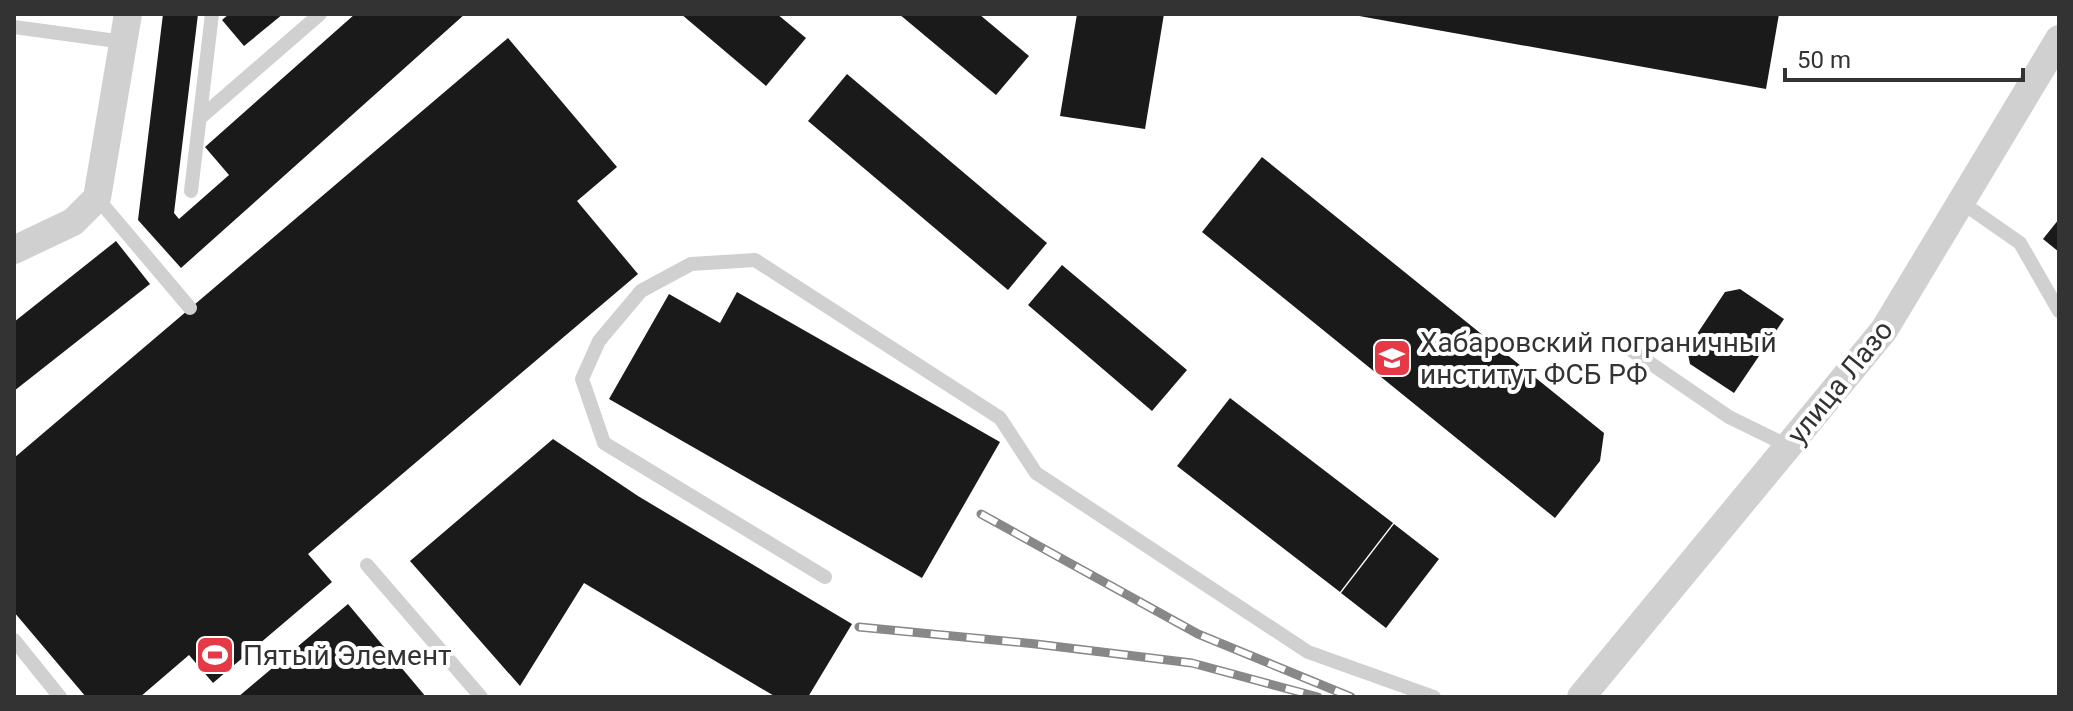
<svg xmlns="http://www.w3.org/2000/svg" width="2073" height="711" viewBox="0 0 2073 711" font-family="Roboto,sans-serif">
	<rect width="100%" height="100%" fill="#fff"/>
	<g fill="#1a1a1a">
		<polygon points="163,14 198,14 174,213 179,219 229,175 205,147 355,14 465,14 181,268 138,220"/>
		<polygon points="229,14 283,14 244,46 222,20"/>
		<polygon points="681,14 777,14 806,38 766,86"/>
		<polygon points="899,14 979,14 1029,56 996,95"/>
		<polygon points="1077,14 1164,14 1145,129 1060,116"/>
		<polygon points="1348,14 1779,14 1766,89"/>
		<polygon points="508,38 617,167 577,201 638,274 308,554 332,582 213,683 189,655 140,697 86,697 14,612 14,458"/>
		<polygon points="847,74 1047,243 1008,290 808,121"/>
		<polygon points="1262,157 1604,433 1600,461 1555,518 1202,232"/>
		<polygon points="2059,219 2059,252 2043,239"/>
		<polygon points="116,241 150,284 14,391 14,322"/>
		<polygon points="1062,265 1187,370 1152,411 1028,305"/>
		<polygon points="1740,289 1784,319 1734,393 1690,364 1687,349 1725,292"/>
		<polygon points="737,292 1000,442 922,578 609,399 669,294 720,323"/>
		<polygon points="1230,398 1393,523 1340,592 1177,466"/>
		<polygon points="553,439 638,496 852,624 808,697 776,697 584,583 520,686 410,561"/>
		<polygon points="1394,524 1439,559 1386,628 1341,593"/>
		<polygon points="348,604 426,697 238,697"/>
	</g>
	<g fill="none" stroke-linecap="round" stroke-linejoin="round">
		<g stroke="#d0d0d0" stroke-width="14">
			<polyline points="14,27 124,42"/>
			<polyline points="200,118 320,14"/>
			<polyline points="191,191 212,14"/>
			<polyline points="97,198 190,308"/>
			<polyline points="1961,202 2020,243 2059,311"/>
			<polyline points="1628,348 1729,417 1788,446"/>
			<polyline points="367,565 481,697"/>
			<polyline points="825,577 604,443 582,379 599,341 641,291 691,264 755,260 1000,418 1036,473 1308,652 1434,697"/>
			<polyline points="14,640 60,697"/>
		</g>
		<g stroke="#d0d0d0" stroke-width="28">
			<polyline points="14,250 73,222 97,198 128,14"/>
			<polyline points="1581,697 1884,330 2059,39"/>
		</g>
		<defs>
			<g id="rail">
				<polyline points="981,514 1198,634 1351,697"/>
				<polyline points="859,627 1036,644 1192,663 1318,697"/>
			</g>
		</defs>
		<use href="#rail" stroke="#888" stroke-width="9"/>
		<use href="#rail" stroke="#fff" stroke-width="6" stroke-dasharray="18" stroke-linecap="butt"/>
	</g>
	<defs>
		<symbol id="university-square" viewBox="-11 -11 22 22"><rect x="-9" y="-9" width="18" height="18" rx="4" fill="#e63946" stroke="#fff"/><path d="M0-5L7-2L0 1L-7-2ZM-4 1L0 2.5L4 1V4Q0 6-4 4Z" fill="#fff"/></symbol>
		<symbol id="stadium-square" viewBox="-11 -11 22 22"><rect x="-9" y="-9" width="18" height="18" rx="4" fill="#e63946" stroke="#fff"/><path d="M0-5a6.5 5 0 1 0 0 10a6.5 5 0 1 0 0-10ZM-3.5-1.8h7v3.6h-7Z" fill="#fff"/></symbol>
	</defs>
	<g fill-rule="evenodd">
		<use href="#university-square" x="1370" y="336" width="44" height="44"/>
		<use href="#stadium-square" x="193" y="633" width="44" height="44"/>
	</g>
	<g text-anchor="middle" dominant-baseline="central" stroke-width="8" stroke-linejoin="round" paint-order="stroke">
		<g font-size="28" fill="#333" stroke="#fff" text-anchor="start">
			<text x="1420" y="342">Хабаровский пограничный<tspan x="1420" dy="32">институт ФСБ РФ</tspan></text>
			<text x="243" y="655">Пятый Элемент</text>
		</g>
		<g font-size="28" fill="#333" stroke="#fff">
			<text transform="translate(1840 382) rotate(-51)">улица Лазо</text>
		</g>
	</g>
	<rect width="2073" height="711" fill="none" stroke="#333333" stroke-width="32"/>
	<path d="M1785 68v12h238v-12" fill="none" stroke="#333333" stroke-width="4"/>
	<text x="1797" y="68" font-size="24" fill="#333333" stroke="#ffffff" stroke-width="6" paint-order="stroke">50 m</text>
</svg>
